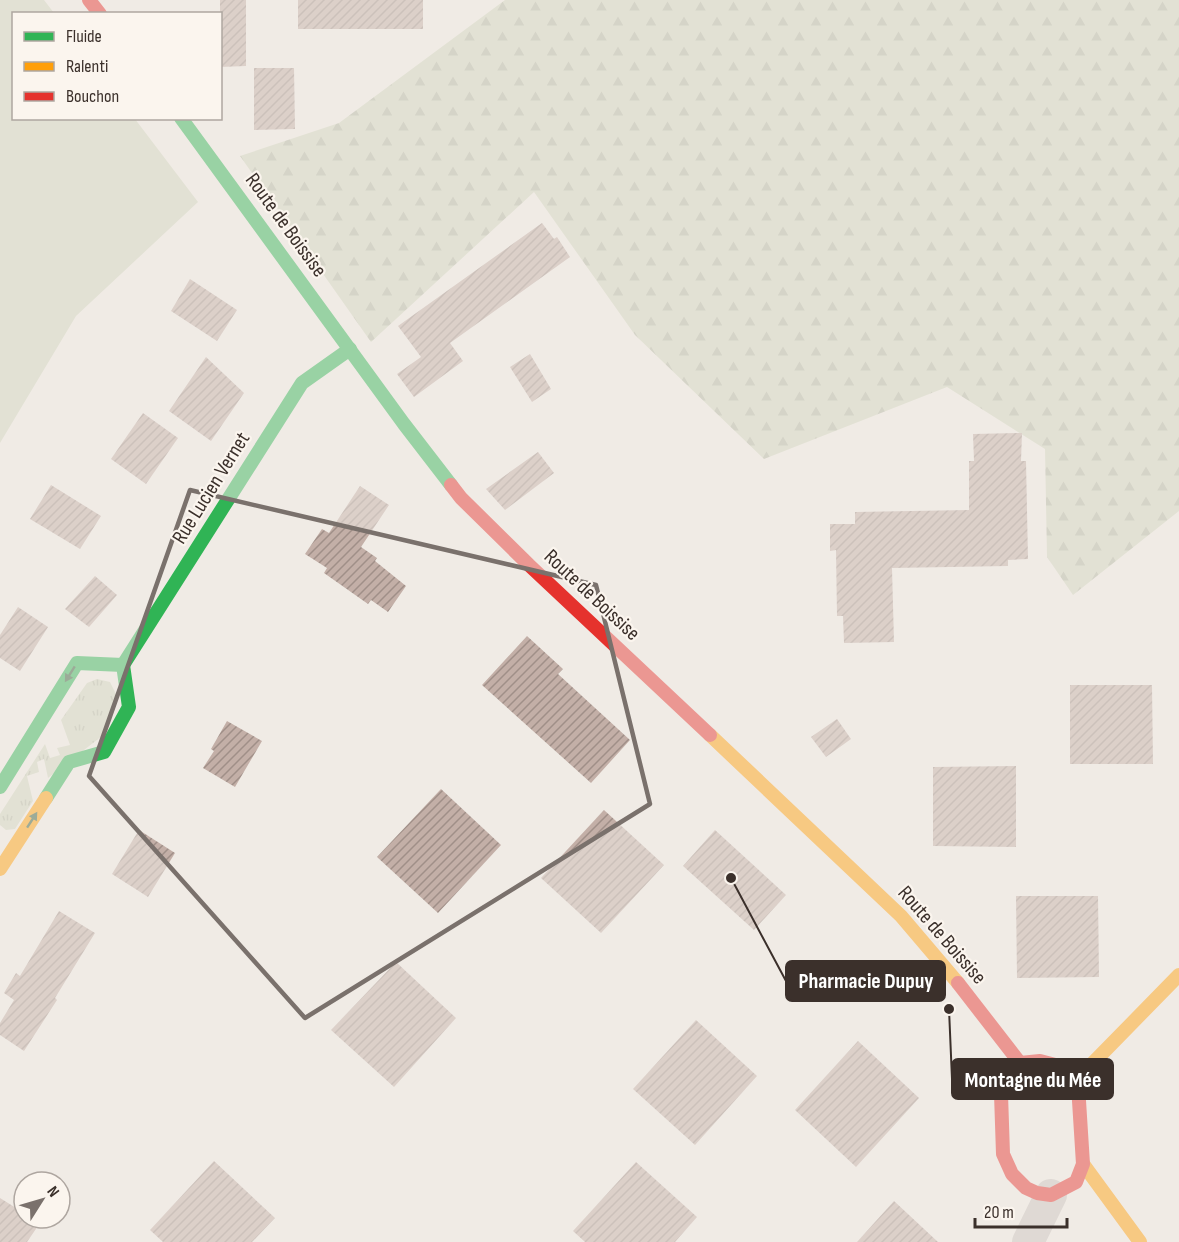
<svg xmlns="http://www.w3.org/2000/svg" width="1179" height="1242" viewBox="0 0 1179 1242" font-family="'Sofia Sans Condensed',sans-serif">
	<defs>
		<pattern id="grass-tufts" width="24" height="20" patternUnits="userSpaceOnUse" patternTransform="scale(1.5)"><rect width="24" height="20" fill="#d1d6bf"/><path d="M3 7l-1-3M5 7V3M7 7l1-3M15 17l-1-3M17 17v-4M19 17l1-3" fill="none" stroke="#b4b8a4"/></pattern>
		<pattern id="forest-firs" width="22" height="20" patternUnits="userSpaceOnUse" patternTransform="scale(1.5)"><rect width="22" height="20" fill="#d1d6bf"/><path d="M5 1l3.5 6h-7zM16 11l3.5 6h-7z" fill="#b4b8a4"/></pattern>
		<pattern id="building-hatch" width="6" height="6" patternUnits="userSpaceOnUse" patternTransform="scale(1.5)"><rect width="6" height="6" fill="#c3afa7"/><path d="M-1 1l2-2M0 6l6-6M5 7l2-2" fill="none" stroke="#a08f88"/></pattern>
	</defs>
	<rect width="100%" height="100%" fill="#f0ebe5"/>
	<polygon fill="url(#grass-tufts)" points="97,679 110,682 117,696 102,736 48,778 44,759 37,762 39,772 27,776 33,801 15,829 6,830 0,825 0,814 45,744 50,758 60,755 57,748 70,745 61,720 87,683"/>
	<polygon fill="url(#forest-firs)" points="505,0 1179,0 1179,511 1073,595 1047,557 1045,449 947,387 764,459 635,335 534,192 371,342 240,156 339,123"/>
	<polygon fill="#d1d6bf" points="0,0 44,0 54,13 14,14 14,118 135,119 198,202 76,316 0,443"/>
	<g fill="url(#building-hatch)">
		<polygon points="220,0 246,0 246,66 220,67"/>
		<rect x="298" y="0" width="125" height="29"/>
		<polygon points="254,68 294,68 295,129 254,130"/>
		<polygon points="542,223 554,239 557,237 570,257 450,343 463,361 414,397 397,374 421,357 398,326"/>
		<polygon points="190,279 237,310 217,341 171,311"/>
		<polygon points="530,354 551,389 532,402 510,367"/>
		<polygon points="206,357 244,393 211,441 169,411"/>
		<polygon points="143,413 178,438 146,484 111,459"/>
		<polygon points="1022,433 1021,461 1026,461 1028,559 1008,560 1008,566 892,568 894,642 844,643 843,616 837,616 836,550 830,551 830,524 855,524 855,512 969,510 969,461 974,461 973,434"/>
		<polygon points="538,452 554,473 505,510 486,489"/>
		<polygon points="51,485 101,516 80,549 30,519"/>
		<polygon points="360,486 389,505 361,547 377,558 375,561 406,586 388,612 371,600 368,604 324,573 327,568 305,554 322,529 329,533"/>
		<polygon points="95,576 117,595 89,627 65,609"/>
		<polygon points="18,607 48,627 20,671 0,658 0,635"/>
		<polygon points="527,636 563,669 558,674 630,740 591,783 482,685"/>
		<polygon points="1070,685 1152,685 1153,764 1070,764"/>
		<polygon points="837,719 851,739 826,757 811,737"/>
		<polygon points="227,721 262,741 235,787 203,768 214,751 211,749"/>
		<polygon points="1016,766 1016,847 933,846 933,767"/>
		<polygon points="441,789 501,845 438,913 377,857"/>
		<polygon points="604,810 664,865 601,933 541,878"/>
		<polygon points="139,830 175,853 148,897 112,874"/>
		<polygon points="715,830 786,895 754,930 683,866"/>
		<polygon points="1016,896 1098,896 1099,977 1017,978"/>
		<polygon points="59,911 95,933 55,998 57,1000 24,1051 0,1035 0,1023 14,1000 4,993 16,973 20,976"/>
		<polygon points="396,962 456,1018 394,1087 331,1030"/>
		<polygon points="696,1020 757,1076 695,1145 633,1089"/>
		<polygon points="858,1041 919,1098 856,1167 795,1110"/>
		<polygon points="214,1161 275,1218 252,1242 163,1242 150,1230"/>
		<polygon points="636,1162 697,1217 675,1242 585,1242 573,1231"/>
		<polygon points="0,1198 24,1213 24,1218 32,1218 40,1223 27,1242 0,1242"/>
		<polygon points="894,1201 938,1242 857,1242"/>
	</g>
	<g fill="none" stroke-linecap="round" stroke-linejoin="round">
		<polyline stroke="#c9c3be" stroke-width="32" points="1028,1242 1051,1195"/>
		<g stroke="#30b455" stroke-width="14">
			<polyline points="181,118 404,424 451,485"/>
			<polyline points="123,665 302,383 350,349"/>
			<polyline points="0,787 77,663 123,665 129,707 104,752 69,762 46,798"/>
		</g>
		<g stroke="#ff9f0a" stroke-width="14">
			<polyline points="710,735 901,916 958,983"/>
			<polyline points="0,869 46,798"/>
			<polyline points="1078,1085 1087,1069 1179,975"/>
			<polyline points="1083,1164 1140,1242"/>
		</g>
		<g stroke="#e5322d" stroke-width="14">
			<polyline points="89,0 100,14"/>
			<polyline points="451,485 461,498 529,565 710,735"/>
			<polyline points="958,983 1020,1063"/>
			<polygon points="1040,1061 1059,1066 1078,1085 1083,1164 1076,1182 1051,1195 1037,1193 1026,1188 1012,1174 1003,1154 1001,1094 1007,1074 1020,1063"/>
		</g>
	</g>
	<defs><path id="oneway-solid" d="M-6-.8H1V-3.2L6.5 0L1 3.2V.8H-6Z" transform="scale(1.5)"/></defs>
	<g fill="#375e3a">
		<use href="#oneway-solid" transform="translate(70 674) rotate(122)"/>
		<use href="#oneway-solid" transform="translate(32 820) rotate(-57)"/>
	</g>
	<path d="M0 0H1179V1242H0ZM190 490 596 585 650 804 305 1018 89 776Z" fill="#f0ebe5" fill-opacity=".55" fill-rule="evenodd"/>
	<path fill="none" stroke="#7a716c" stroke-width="4.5" stroke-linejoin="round" d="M190 490 596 585 650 804 305 1018 89 776Z"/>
	<g text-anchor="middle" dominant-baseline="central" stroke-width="4.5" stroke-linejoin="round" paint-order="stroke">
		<g font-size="21" fill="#3b302b" stroke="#fbf5ee">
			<text transform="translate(286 225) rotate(54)">Route de Boissise</text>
			<text transform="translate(211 488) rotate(-58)">Rue Lucien Vernet</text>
			<text transform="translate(592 595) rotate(43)">Route de Boissise</text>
			<text transform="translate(942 935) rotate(49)">Route de Boissise</text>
		</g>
	</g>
	<path fill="none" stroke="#3b302b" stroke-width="2" d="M731 878L786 981M949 1009L952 1079"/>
	<g fill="#3b302b" stroke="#fbf5ee" stroke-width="2">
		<circle cx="731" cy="878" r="6"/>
		<circle cx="949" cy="1009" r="6"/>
	</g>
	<g fill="#3b302b" stroke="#3b302b" stroke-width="2">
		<rect x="786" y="961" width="159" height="40" rx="6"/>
		<rect x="952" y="1059" width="161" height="40" rx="6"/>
	</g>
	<g font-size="22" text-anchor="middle" font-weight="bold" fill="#fff">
		<text x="866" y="988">Pharmacie Dupuy</text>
		<text x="1033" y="1087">Montagne du Mée</text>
	</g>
	<rect x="12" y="12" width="210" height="108" fill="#fbf5ee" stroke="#aea6a0" stroke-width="1.5"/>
	<rect x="24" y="32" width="30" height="9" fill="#30b455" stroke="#aea6a0" stroke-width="1.5"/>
	<text x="66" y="42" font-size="18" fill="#3b302b">Fluide</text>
	<rect x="24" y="62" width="30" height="9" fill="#ff9f0a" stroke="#aea6a0" stroke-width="1.5"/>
	<text x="66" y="72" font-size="18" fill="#3b302b">Ralenti</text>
	<rect x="24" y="92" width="30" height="9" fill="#e5322d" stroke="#aea6a0" stroke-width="1.5"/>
	<text x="66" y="102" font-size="18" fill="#3b302b">Bouchon</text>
	<g transform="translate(42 1200) rotate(53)"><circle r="28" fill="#fbf5ee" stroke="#aea6a0" stroke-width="1.5"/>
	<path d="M0-4.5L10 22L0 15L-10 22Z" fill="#7a716c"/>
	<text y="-9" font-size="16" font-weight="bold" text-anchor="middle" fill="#3b302b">N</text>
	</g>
	<path d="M975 1218v9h92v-9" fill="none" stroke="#3b302b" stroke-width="3"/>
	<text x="984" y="1218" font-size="18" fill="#3b302b" stroke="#fbf5ee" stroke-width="4.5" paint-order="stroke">20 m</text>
</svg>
